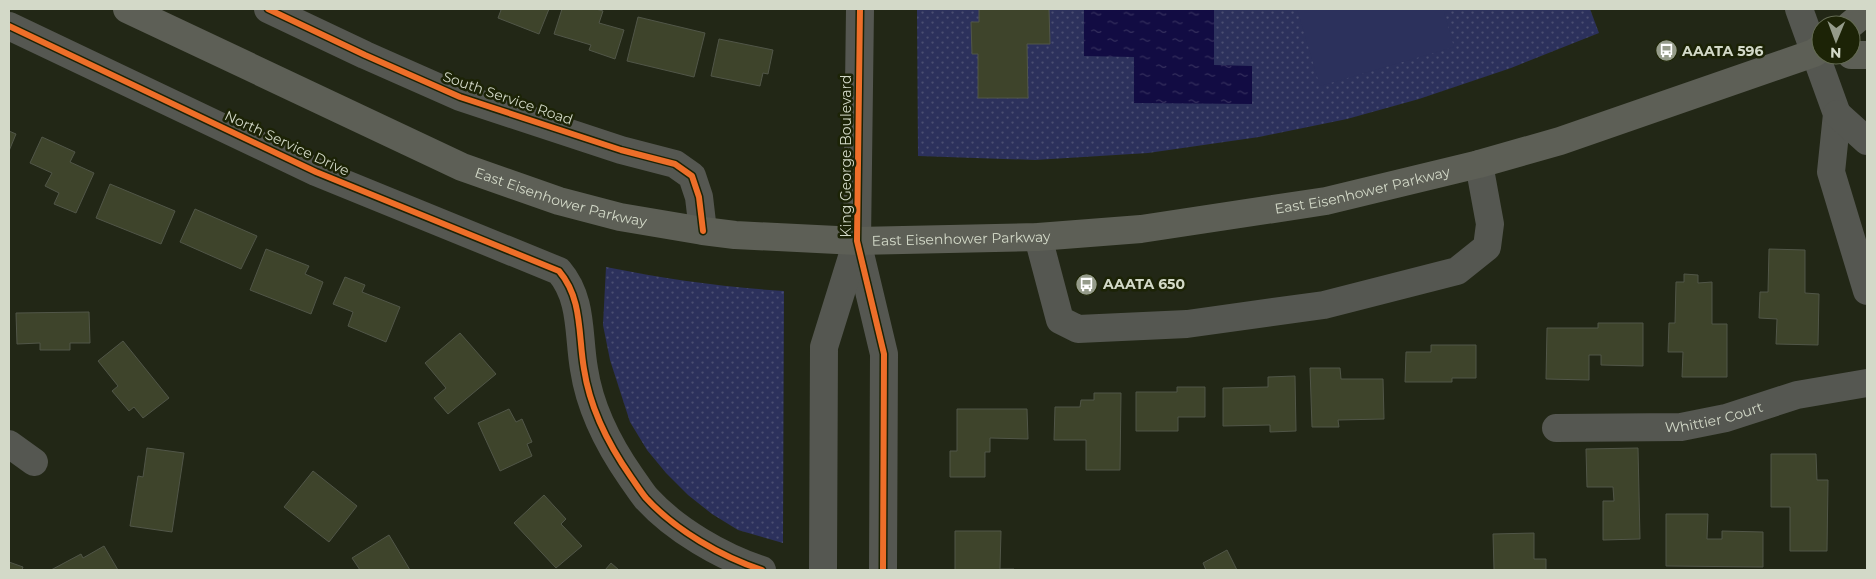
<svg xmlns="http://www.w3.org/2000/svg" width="1876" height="579" viewBox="0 0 1876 579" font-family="Montserrat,sans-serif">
	<defs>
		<pattern id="grass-dots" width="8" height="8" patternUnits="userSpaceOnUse" patternTransform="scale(1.25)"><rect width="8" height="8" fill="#2c315c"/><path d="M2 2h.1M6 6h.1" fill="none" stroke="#4a4e72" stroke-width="1.8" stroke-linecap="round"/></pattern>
		<pattern id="water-ripples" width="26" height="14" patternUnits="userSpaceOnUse" patternTransform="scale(1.25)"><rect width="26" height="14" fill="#120c43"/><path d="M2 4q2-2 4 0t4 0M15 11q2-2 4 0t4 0" fill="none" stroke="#342f5d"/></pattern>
	</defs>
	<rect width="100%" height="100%" fill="#222716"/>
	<g fill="url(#grass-dots)">
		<polygon points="917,9 1590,9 1599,33 1511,68 1419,99 1347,119 1259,137 1148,153 1035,160 918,156"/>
		<path d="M606 267C666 279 722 287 784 291L783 543 738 530 712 514 688 495 666 473 647 450 630 422 610 360 603 325Z"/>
	</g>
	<polygon fill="#2c315c" points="1297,9 1443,9 1454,47 1320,86"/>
	<polygon fill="url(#water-ripples)" points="1084,9 1214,9 1214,65 1252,66 1252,104 1134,103 1134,57 1084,56"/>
	<g fill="#3e442b" stroke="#515648">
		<polygon points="498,9 549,9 539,34 498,18 501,10"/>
		<polygon points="562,9 596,9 603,11 599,23 624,30 615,59 589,50 591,45 554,34"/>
		<polygon points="979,9 1049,9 1050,44 1027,44 1028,98 978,98 978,54 972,54 971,22 979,22"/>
		<polygon points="638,17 705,33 694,77 627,61"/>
		<polygon points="719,39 773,50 768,74 763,73 760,86 711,76"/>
		<polygon points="9,131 16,134 9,151"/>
		<polygon points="42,137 75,152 70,162 94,173 76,213 54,204 59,193 45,186 52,173 30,163"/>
		<polygon points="110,184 175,211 161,244 96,218"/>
		<polygon points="195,209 257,236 241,269 180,242"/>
		<polygon points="266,249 309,266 305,274 323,282 311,314 250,290"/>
		<polygon points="1769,249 1805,250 1805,293 1819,294 1818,345 1776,344 1777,319 1759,318 1760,292 1768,292"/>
		<polygon points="1684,274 1698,275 1698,283 1712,282 1712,324 1727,324 1727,377 1682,377 1683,352 1668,352 1669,323 1675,323 1676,282 1684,282"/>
		<polygon points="345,277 365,285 362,292 400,307 386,342 348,326 353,312 333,304"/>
		<polygon points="89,312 90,343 70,343 70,350 40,350 40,343 17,344 16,313"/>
		<polygon points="1598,323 1643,323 1643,366 1601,365 1601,355 1589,355 1589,380 1546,379 1547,328 1598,328"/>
		<polygon points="460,333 496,374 448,414 434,398 446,388 425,363"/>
		<polygon points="123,341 169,398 143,418 134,407 129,411 112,391 118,386 98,361"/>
		<polygon points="1431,345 1476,345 1476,378 1452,378 1452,382 1405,382 1406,352 1431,352"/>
		<polygon points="1310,368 1340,368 1341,379 1383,379 1384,419 1338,420 1339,427 1312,427"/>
		<polygon points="1295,376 1296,431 1270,432 1270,425 1223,426 1223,388 1268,387 1268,377"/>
		<polygon points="1177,387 1205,387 1205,417 1178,417 1178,431 1136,431 1136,392 1177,392"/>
		<polygon points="1094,393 1121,393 1120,470 1086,470 1086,440 1054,440 1055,407 1080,407 1081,400 1094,400"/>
		<polygon points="509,409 516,422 522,419 532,442 527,444 532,456 500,471 478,423"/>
		<polygon points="957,409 1027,409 1028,439 990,438 990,452 985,452 985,477 950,477 950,451 957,451"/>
		<polygon points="147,448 184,453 172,532 130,526 138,476 143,477"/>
		<polygon points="1638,448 1640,539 1603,540 1603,501 1614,501 1613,487 1587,487 1586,449"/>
		<polygon points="1771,454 1816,454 1817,480 1828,480 1827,551 1790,551 1790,507 1771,507"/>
		<polygon points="313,471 357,506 329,542 284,507"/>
		<polygon points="544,495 566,519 561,524 582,546 556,568 514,523"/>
		<polygon points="1666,514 1708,514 1707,539 1722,539 1722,531 1763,532 1763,567 1666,566"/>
		<polygon points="955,531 1001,531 1000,569 1014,569 1014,570 955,570"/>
		<polygon points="1534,533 1534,559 1546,559 1546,570 1494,570 1493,534"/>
		<polygon points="389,535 410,570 360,570 352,558"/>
		<polygon points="104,546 118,570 51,570 81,554 83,558"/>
		<polygon points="1227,550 1237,570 1206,570 1203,563"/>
		<polygon points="9,562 23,567 22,570 9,570"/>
		<polygon points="611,563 619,570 605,570"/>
	</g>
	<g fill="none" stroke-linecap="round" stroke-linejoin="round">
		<g stroke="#555751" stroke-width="28">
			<polyline points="268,9 365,55 460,97 621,150 675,164 692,176 699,197 703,231"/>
			<polyline points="860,9 857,241 884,354 883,570"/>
			<polyline points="1799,9 1837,114 1831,172 1867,291"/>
			<path d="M9 26 316 172 559 271C583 299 578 335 584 369 590 409 608 444 631 477 636 484 641 492 646 498 675 530 722 557 762 570"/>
			<polyline points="1837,114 1867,141"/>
			<polyline points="1038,237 1060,320 1078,329 1187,324 1324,305 1457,271 1487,247 1490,224 1479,164"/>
			<path id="s1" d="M1556 428 1681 427 1726 418 1797 395 1867 383"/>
			<polyline points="9,444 34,462"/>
			<polyline points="823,570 824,347 857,241"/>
		</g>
		<g stroke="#5d5f56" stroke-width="28">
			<path id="s2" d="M127 9 462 167 559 201 620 217 703 231 735 235 857 241 1038 237 1141 229 1326 201 1479 164 1560 141 1814 53 1821 48"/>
			<polyline points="1850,25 1867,11"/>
			<polyline points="1851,55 1867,55"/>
		</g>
		<defs>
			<g id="cycleway">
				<polyline points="268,9 365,55 460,97 621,150 675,164 692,176 699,197 703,231"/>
				<polyline points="860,9 857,241 884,354 883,570"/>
				<path d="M9 26 316 172 559 271C583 299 578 335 584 369 590 409 608 444 631 477 636 484 641 492 646 498 675 530 722 557 762 570"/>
			</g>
		</defs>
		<use href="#cycleway" stroke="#1c2306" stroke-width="9"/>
		<use href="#cycleway" stroke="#ee6e29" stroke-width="6"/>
	</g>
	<defs>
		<symbol id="bus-disc" viewBox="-11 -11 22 22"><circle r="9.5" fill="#959b8a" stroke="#1c2306"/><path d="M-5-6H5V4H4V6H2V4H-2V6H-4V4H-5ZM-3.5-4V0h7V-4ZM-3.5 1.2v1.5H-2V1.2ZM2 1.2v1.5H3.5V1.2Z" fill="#fff"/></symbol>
	</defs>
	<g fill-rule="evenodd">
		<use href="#bus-disc" x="1654" y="38" width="25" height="25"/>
		<use href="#bus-disc" x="1074" y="272" width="25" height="25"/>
	</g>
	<g text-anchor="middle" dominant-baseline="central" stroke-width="5" stroke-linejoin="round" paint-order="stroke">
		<g font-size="14" font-weight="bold" fill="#d3d9c8" stroke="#1c2306" text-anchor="start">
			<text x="1682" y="51">AAATA 596</text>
			<text x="1103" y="284">AAATA 650</text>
		</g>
		<g font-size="14" fill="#d3d9c8" stroke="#1c2306">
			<text transform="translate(508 98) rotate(19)">South Service Road</text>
			<text transform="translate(287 143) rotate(25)">North Service Drive</text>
			<text transform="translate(846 156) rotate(-90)">King George Boulevard</text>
			<text stroke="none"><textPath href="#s2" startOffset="1284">East Eisenhower Parkway</textPath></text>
			<text stroke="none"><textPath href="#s2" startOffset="474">East Eisenhower Parkway</textPath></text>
			<text stroke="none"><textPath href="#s2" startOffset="879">East Eisenhower Parkway</textPath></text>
			<text stroke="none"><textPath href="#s1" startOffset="159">Whittier Court</textPath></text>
		</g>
	</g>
	<rect width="1876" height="579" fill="none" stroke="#d3d9c8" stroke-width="20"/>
	<g transform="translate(1836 40) rotate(181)"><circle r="24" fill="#1c2306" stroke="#656c54"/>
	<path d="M0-4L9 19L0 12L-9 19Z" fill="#959b8a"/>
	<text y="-8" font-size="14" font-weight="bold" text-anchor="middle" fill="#d3d9c8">N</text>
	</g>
</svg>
